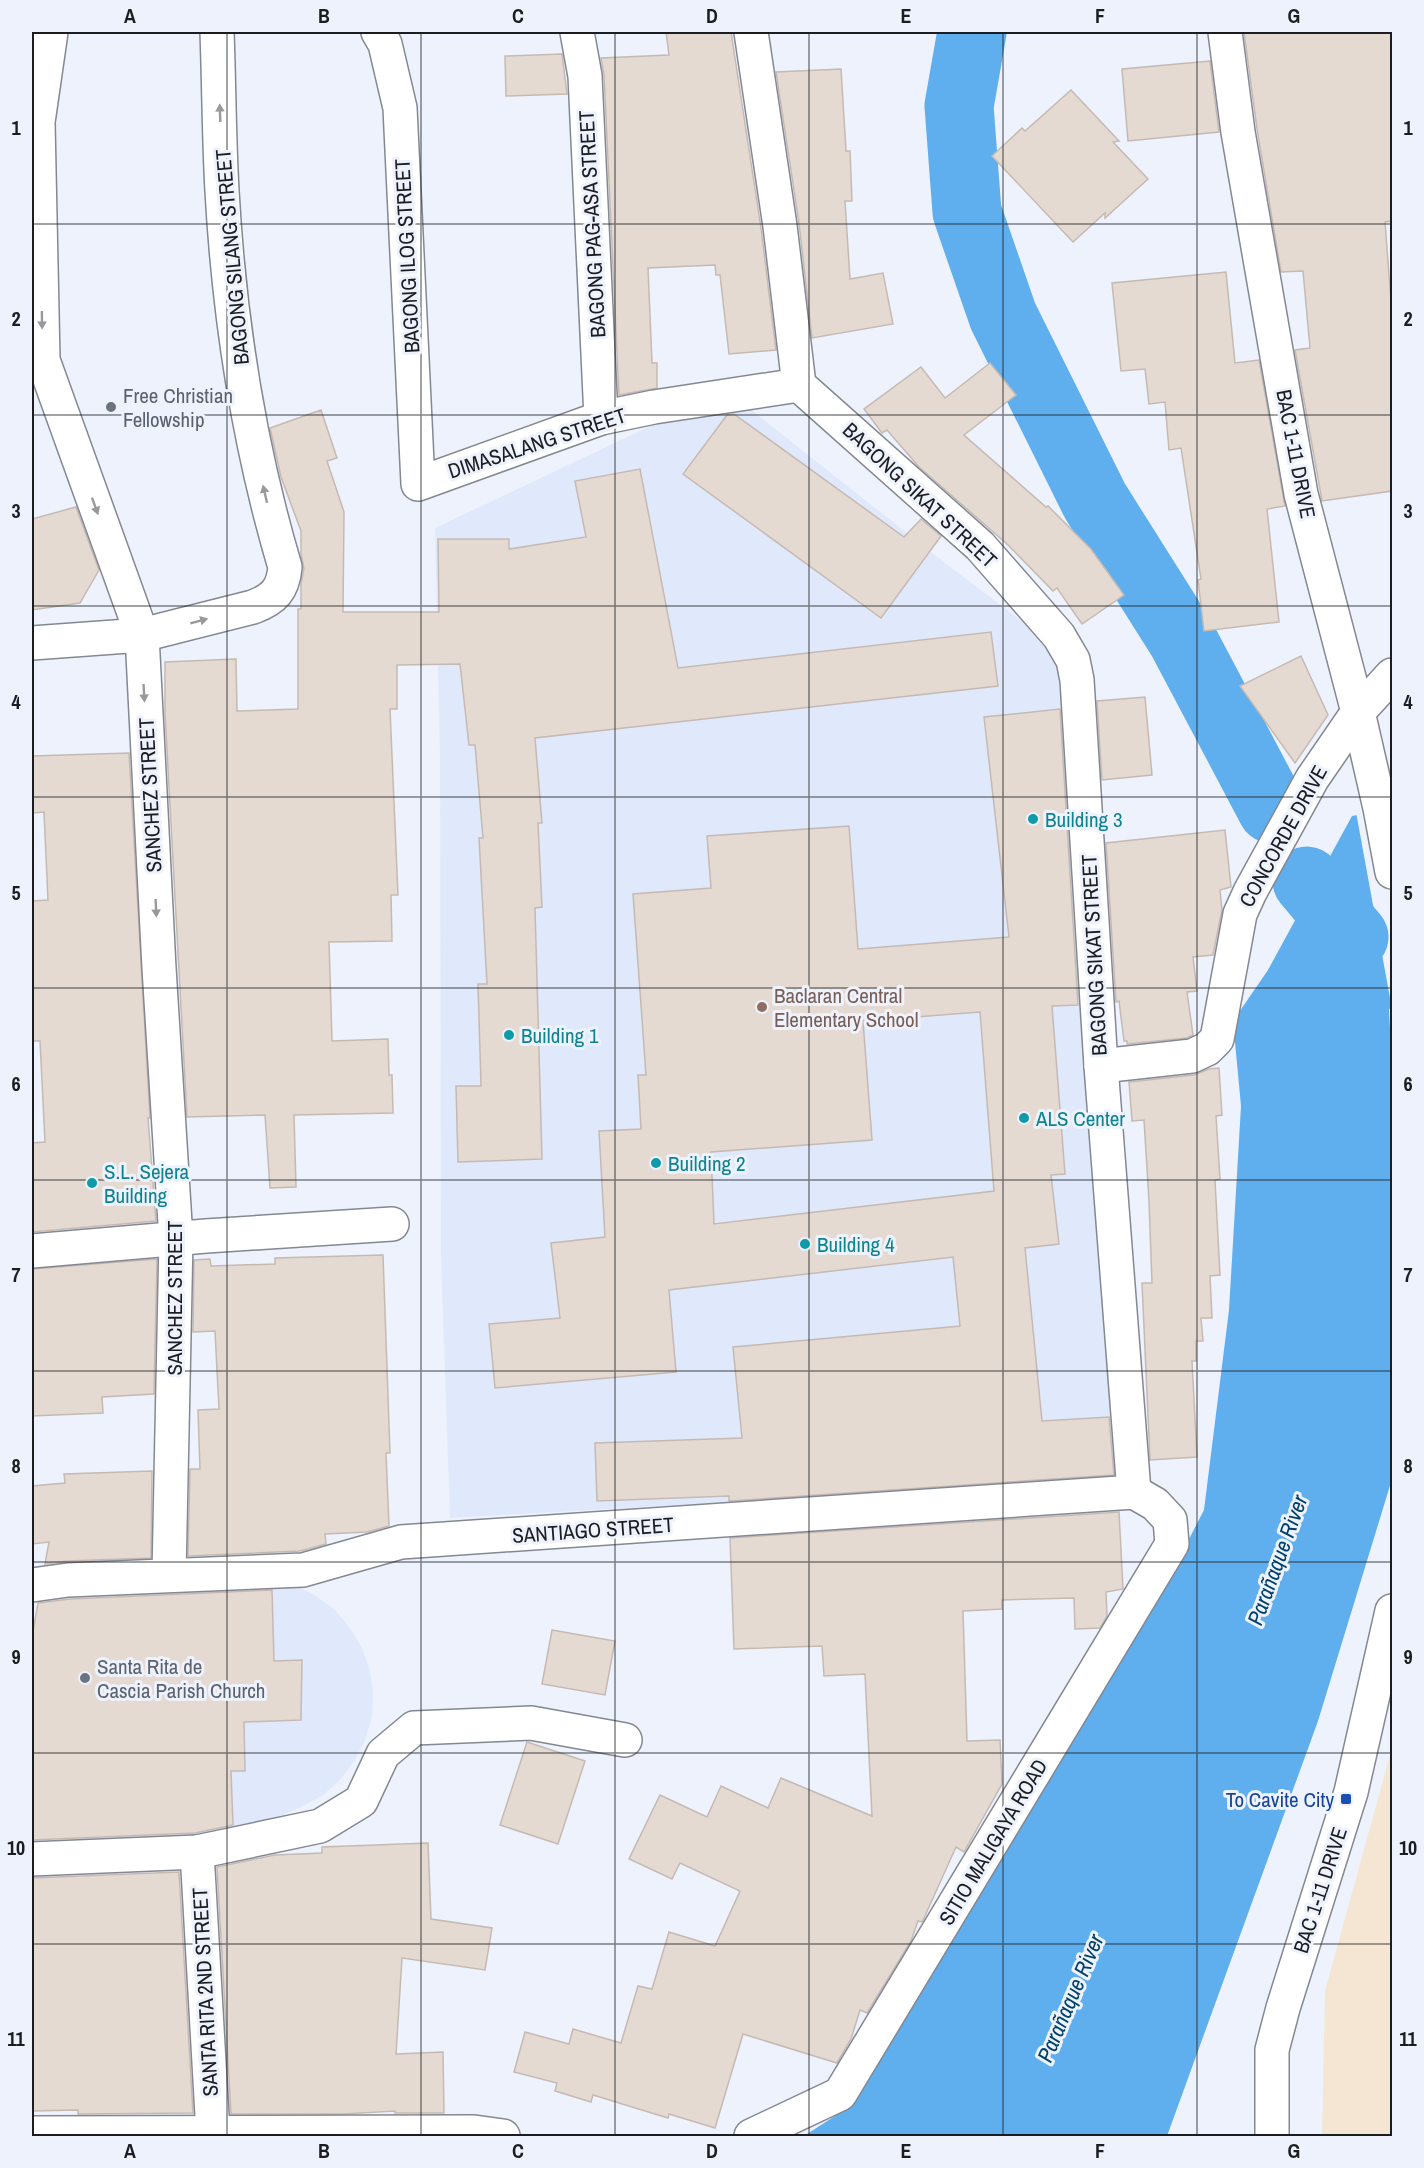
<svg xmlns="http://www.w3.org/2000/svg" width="1424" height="2168" viewBox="0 0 1424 2168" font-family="'Archivo Narrow',sans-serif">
	<rect width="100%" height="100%" fill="#edf2fd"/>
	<g fill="#e0e9fb">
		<polygon points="736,398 936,556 1057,648 1116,1480 450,1518 441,1258 440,756 435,528 661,421"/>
		<polygon points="136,1585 295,1585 316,1596 335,1610 350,1628 362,1648 370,1670 373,1693 372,1717 365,1740 354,1761 340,1780 322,1796 301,1807 276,1818 231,1832 32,1841 32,1768 163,1762"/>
	</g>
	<polygon fill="#f4e6d3" points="1392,1748 1392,2136 1322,2136 1325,1991"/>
	<polygon fill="#5faeed" points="1392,809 1392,1008 1389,1009 1392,1068 1392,1479 1318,1721 1167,2136 804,2136 835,2116 870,2075 1081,1712 1152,1611 1204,1510 1229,1310 1241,1106 1233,1021 1268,970 1352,816"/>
	<polygon fill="#edf2fd" points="1392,806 1392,1009 1356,812"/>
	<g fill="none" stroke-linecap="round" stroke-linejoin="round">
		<g stroke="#5faeed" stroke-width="69">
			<polyline points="972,32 959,106 967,212 1003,316 1095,501 1182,639 1272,809"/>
			<polyline points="1307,881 1354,937"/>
		</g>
	</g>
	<g fill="#e5dad2" stroke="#c5bab3" stroke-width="1.5" fill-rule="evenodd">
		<polygon points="666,32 731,32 761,228 776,350 729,354 720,275 716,275 715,265 648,268 652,363 657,363 657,388 619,395 604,75 601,58 669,55"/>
		<polygon points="1244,32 1392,32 1392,221 1385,222 1392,314 1392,491 1322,501 1295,350 1310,348 1303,271 1281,272 1257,129"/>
		<polygon points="562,54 567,94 506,96 505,56"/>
		<polygon points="1210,61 1219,132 1128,141 1122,69"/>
		<polygon points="841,69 846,151 850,151 852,201 845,201 850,279 883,273 893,324 812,338 799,223 776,72"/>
		<polygon points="1071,90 1119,141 1113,142 1148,179 1105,218 1105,213 1073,242 992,156 1022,128 1025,131"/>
		<polygon points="1226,272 1235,363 1259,360 1285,506 1267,509 1279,622 1204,631 1198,580 1201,579 1181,448 1169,450 1165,402 1149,404 1145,369 1121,371 1112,283"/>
		<polygon points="990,363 1016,395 964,435 1046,507 1048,506 1091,549 1124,595 1082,624 1057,588 1053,591 1007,544 919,467 887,430 882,433 864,409 921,367 945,398"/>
		<polygon points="321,410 337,458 327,461 344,512 343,612 439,612 438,539 509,539 509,549 586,537 575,481 640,469 678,668 991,632 998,686 535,738 542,823 538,823 542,907 535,908 542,1159 458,1162 456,1086 481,1086 478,984 487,984 479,838 483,838 475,745 469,745 460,664 397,665 397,709 390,709 398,895 391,895 392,941 329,942 332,1041 388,1039 389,1075 392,1075 393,1113 294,1115 296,1187 270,1188 265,1115 187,1117 165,714 165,662 236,659 237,711 298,709 298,609 301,609 301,583 304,569 301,554 301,531 281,477 270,428"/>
		<polygon points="734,414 904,537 921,519 941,536 881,618 683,474 727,415"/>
		<polygon points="76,507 99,570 80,603 32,610 32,519"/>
		<polygon points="1301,656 1328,715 1295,763 1240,686"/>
		<polygon points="1145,697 1152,775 1102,780 1097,701"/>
		<path d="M1060 709 1078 1005 1052 1006 1065 1174 1051 1175 1059 1244 1025 1248 1042 1421 1109 1417 1114 1475 729 1501V1496L597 1501 595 1443 742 1438 733 1347 960 1326 953 1257 669 1290 676 1372 495 1388 489 1324 560 1318 551 1243 605 1237 599 1131 641 1129 638 1075H646L633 894 711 888 707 836 849 826 858 949 1009 937 984 717ZM980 1012 994 1191 714 1224 711 1152 872 1140 863 1021Z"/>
		<polygon points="129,753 150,1118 148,1118 156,1221 32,1232 32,1143 45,1142 40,1041 32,1041 32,901 48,900 44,812 32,813 32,756"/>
		<polygon points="1225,830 1231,887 1220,890 1222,910 1213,955 1193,957 1197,991 1187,992 1193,1035 1187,1038 1127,1044 1127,1041 1124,1041 1119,1001 1116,1002 1106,843"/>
		<polygon points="1219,1068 1222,1115 1216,1116 1220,1179 1215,1180 1220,1275 1210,1276 1212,1318 1201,1318 1203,1341 1196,1341 1196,1361 1192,1361 1197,1457 1150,1460 1142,1283 1152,1283 1149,1201 1144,1120 1132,1121 1129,1082 1194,1075 1209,1069"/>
		<polygon points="383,1255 390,1453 386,1453 389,1526 367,1532 325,1534 326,1544 300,1551 188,1556 190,1469 200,1469 198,1410 219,1409 215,1331 193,1332 194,1260 210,1259 211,1266 275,1264 275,1258"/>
		<polygon points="157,1259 154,1394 102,1397 103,1413 32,1416 32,1269"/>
		<polygon points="152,1471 151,1558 67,1561 45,1564 49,1542 32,1544 32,1486 65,1483 64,1474"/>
		<polygon points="1119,1512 1123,1589 1106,1592 1107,1616 1100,1628 1075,1629 1074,1598 1002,1600 1002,1609 963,1611 967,1741 1000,1740 1002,1784 964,1852 956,1847 924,1918 922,1922 918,1921 911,1941 867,2013 860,2010 851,2039 837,2063 743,2034 715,2128 669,2114 668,2118 593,2095 591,2102 555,2091 557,2083 514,2072 525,2032 569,2044 573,2029 621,2043 638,1986 652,1989 669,1932 715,1946 740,1891 680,1863 672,1879 629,1859 660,1795 707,1817 721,1786 768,1808 781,1778 872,1816 865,1674 824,1676 822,1646 734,1649 730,1538"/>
		<polygon points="272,1590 274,1661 302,1660 301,1720 244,1722 245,1771 231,1771 233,1825 195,1833 32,1840 32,1637 38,1603 70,1599"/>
		<polygon points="552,1630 615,1641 605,1695 542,1684"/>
		<polygon points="527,1742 585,1761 558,1844 500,1825"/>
		<polygon points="428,1843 431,1919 492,1928 485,1970 402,1958 396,2054 443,2052 444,2113 395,2113 395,2111 343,2114 231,2114 217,1867 275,1855 322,1853 322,1847"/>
		<polygon points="179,1872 193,2113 78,2114 78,2110 32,2111 32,1878"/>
	</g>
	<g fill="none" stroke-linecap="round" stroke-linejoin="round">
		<defs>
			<g id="street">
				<polyline points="51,32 38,122 43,360 142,635 159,968 176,1239 169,1575"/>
				<polyline points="378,32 385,44 400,108 418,484 601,418 654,407 799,385"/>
				<polyline points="577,32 585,76 601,418"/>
				<polyline points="751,32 780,226 799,385 980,546 1059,636 1073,660 1077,680 1101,1066 1134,1492"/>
				<path d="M32 643 142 635 253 607C274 599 283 590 285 567 249 446 229 316 222 191 219 138 219 85 217 32"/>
				<polyline points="1101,1066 1192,1056 1207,1049 1217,1039 1240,914 1250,892 1312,779 1358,712 1392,675"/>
				<polyline points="32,1251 206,1236 392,1224"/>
				<polyline points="32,1585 68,1580 303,1570 401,1542 1134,1492 1155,1504 1170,1520 1172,1544 840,2094 751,2136"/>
				<polyline points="197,1852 213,2133"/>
				<polyline points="32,1859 197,1852 320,1826 361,1801 383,1754 414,1728 531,1723 625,1740"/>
				<polyline points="32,2133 474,2132 503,2136"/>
			</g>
			<g id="secondary">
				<polyline points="1225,32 1238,132 1301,494 1358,712 1380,808 1392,872"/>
				<polyline points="1272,2136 1272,2050 1283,2008 1351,1792 1392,1611"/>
			</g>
		</defs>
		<use href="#street" stroke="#838892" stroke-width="36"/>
		<use href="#secondary" stroke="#838892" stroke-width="36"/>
		<use href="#street" stroke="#fff" stroke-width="33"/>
		<use href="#secondary" stroke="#fff" stroke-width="33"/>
	</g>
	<defs><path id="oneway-solid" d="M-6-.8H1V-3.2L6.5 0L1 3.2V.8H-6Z" transform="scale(1.5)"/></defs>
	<g fill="#98999b">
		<use href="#oneway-solid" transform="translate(220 113) rotate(-92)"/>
		<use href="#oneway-solid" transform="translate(42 320) rotate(89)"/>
		<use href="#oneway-solid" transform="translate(265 494) rotate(-103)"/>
		<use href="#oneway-solid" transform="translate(95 506) rotate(70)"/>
		<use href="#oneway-solid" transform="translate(199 621) rotate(-15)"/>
		<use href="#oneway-solid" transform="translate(144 693) rotate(87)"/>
		<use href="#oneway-solid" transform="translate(156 908) rotate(87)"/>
	</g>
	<path fill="none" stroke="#1b1d20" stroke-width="1.5" stroke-opacity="0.55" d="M227 32V2136M421 32V2136M615 32V2136M809 32V2136M1003 32V2136M1197 32V2136M32 224H1392M32 415H1392M32 606H1392M32 797H1392M32 988H1392M32 1180H1392M32 1371H1392M32 1562H1392M32 1753H1392M32 1944H1392"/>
	<g fill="#6b7280" stroke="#edf2fd" stroke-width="2">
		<circle cx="111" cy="407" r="6"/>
		<circle cx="85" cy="1678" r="6"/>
	</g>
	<g fill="#0f9aa8" stroke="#edf2fd" stroke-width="2">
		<circle cx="1033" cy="819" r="6"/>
		<circle cx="509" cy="1035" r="6"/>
		<circle cx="1024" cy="1118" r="6"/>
		<circle cx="656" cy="1163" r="6"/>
		<circle cx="92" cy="1183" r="6"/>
		<circle cx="805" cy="1244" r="6"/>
	</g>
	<circle fill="#8d6e63" stroke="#edf2fd" stroke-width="2" cx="762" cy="1007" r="6"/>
	<rect fill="#1a4fb4" stroke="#edf2fd" stroke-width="2" x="1340" y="1793" width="12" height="12" rx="3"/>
	<g text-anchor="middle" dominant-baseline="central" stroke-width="6" stroke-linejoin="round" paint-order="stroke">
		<g font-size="21" fill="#1b1d20" stroke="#edf2fd">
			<text transform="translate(592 224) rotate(-93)">BAGONG PAG-ASA STREET</text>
			<text transform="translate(407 256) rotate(-93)">BAGONG ILOG STREET</text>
			<text transform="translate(232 257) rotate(-95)">BAGONG SILANG STREET</text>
			<text transform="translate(537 443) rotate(-18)">DIMASALANG STREET</text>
			<text transform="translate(1296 454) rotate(79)">BAC 1-11 DRIVE</text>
			<text transform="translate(920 495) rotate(43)">BAGONG SIKAT STREET</text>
			<text transform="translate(150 795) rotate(-93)">SANCHEZ STREET</text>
			<text transform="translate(1283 836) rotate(-61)">CONCORDE DRIVE</text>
			<text transform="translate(1094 955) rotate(-93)">BAGONG SIKAT STREET</text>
			<text transform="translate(174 1298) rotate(-90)">SANCHEZ STREET</text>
			<text transform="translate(593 1530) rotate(-4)">SANTIAGO STREET</text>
			<text transform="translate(993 1842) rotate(-59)">SITIO MALIGAYA ROAD</text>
			<text transform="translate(1320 1890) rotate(-72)">BAC 1-11 DRIVE</text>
			<text transform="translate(205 1992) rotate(-93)">SANTA RITA 2ND STREET</text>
		</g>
		<g font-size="21" fill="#5b616d" stroke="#edf2fd" text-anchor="start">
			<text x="123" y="395">Free Christian<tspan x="123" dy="24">Fellowship</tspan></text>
			<text x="97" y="1666">Santa Rita de<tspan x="97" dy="24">Cascia Parish Church</tspan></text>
		</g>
		<g font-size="21" fill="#0d838f" stroke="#edf2fd" text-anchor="start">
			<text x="1045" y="819">Building 3</text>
			<text x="521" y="1035">Building 1</text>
			<text x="1036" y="1118">ALS Center</text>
			<text x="668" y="1163">Building 2</text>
			<text x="104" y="1171">S.L. Sejera<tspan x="104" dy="24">Building</tspan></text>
			<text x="817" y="1244">Building 4</text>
		</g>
		<g font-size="21" fill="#785e54" stroke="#edf2fd" text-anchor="start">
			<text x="774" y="995">Baclaran Central<tspan x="774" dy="24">Elementary School</tspan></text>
		</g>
		<g font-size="21" fill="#164399" stroke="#edf2fd" text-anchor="end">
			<text x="1334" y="1799">To Cavite City</text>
		</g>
		<g font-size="22" font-style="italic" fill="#004169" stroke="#edf2fd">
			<text transform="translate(1277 1560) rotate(-70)">Parañaque River</text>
			<text transform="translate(1070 1998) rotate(-67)">Parañaque River</text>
		</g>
	</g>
	<rect width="1424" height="2168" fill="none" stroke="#edf2fd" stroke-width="66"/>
	<rect x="33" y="33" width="1358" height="2102" fill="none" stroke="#1b1d20" stroke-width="2"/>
	<g font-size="20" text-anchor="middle" font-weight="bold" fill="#1b1d20">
		<text x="130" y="23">A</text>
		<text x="324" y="23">B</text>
		<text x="518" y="23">C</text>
		<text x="712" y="23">D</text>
		<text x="906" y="23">E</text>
		<text x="1100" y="23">F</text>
		<text x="1294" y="23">G</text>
		<text x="16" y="135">1</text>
		<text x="1408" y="135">1</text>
		<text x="16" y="326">2</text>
		<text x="1408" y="326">2</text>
		<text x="16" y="518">3</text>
		<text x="1408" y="518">3</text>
		<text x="16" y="709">4</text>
		<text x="1408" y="709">4</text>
		<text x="16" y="900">5</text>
		<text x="1408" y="900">5</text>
		<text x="16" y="1091">6</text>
		<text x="1408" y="1091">6</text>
		<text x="16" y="1282">7</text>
		<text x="1408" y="1282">7</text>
		<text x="16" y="1473">8</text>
		<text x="1408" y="1473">8</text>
		<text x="16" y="1664">9</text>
		<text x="1408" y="1664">9</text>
		<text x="16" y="1855">10</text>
		<text x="1408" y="1855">10</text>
		<text x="16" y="2046">11</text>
		<text x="1408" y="2046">11</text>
		<text x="130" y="2158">A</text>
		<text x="324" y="2158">B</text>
		<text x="518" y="2158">C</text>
		<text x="712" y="2158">D</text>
		<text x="906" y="2158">E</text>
		<text x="1100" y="2158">F</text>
		<text x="1294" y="2158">G</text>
	</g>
</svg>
